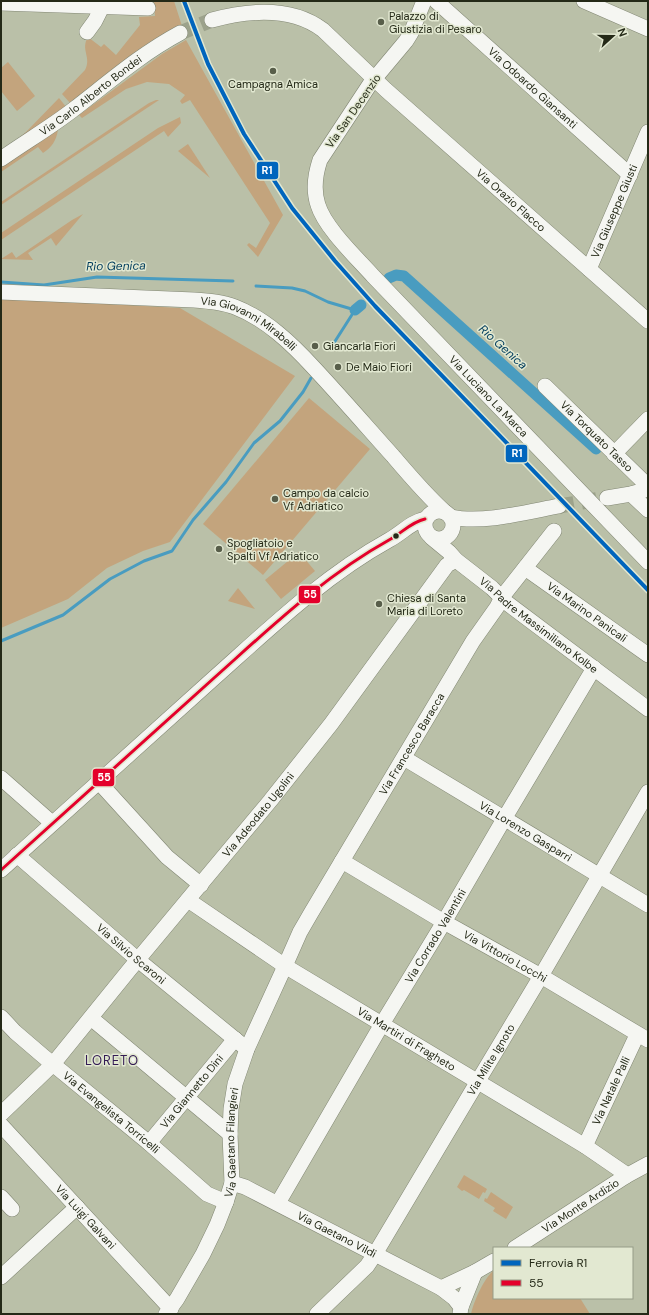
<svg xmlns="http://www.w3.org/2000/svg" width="649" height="1315" font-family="'DM Sans',sans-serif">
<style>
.green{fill:#c3a47d}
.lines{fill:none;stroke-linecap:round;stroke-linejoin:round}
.stream{stroke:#499cc0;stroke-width:3}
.canal{stroke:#499cc0;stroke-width:11}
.minor-tunnel{stroke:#9ca28b;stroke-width:15;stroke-dasharray:15 8;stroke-linecap:butt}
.minor-casing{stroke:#818673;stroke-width:16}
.minor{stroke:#f5f6f2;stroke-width:15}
.bus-1-casing{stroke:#e2e8d1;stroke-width:6}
.bus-1{stroke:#e4002b;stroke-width:3}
.rail-1-casing{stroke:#e2e8d1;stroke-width:7}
.rail-1{stroke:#0065bd;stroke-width:4}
.poi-dot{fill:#585e4a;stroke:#e2e8d1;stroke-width:1.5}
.bus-dot{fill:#242917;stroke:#e2e8d1;stroke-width:1.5}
.labels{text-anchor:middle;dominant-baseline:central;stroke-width:3;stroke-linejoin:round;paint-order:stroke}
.poi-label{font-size:11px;fill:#242917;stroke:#e2e8d1;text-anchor:start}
.street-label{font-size:11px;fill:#242917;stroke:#e2e8d1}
.water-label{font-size:12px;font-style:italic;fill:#003c5c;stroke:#e2e8d1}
.quarter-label{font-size:13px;letter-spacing:1px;fill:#331b54;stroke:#e2e8d1}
.line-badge{stroke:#e2e8d1;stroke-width:1.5}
.badge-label{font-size:11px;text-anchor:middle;font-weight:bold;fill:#fff}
</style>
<rect width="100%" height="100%" fill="#bac0a8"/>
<g class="green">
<path d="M 154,1 L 174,1 L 182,26 L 71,104 L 62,94 L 85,70 C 92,57 80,50 88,37 L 101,47 L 104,44 L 116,55 L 140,25 L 139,17 L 155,16 Z"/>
<polygon points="186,40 283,215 258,257 247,245 249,243 256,248 270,223 190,100 182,104 180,101 185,95 169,84 147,82 126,89 82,118 79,115 162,54"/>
<polygon points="8,62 35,96 17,111 1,91 1,68"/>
<polygon points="59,98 67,108 14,142 26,132"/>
<polygon points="156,100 159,100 1,205 1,202 149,103"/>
<polygon points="180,117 181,123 168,137 164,131 1,240 1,233 158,128"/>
<path d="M 58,130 C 56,141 52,147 43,153 L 38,147 L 1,172 L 1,167 Z"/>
<polygon points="188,144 210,178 178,151"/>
<polygon points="83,214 56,246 51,238 28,253 33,260 1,259 12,252 16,258 72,220"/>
<polygon points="1,298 180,308 295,376 170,542 143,551 107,568 68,599 1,628"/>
<polygon points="309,398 370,449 263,575 203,524"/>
<polygon points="299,552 315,571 281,599 265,580"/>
<polygon points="238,588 255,609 228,601"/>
<polygon points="464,1175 487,1189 485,1193 483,1192 479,1199 464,1190 462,1191 457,1187"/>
<polygon points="491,1192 513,1207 506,1219 493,1211 495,1208 484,1201 485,1198 487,1199"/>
<path d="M 494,1270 L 494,1298 L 580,1298 L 590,1314 L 471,1314 C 474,1301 484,1278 494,1270 Z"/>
</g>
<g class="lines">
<g class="stream">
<polyline points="1,282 44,285 97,277 233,281"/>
<polyline points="256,286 292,288 305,291 328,302 355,310 332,346"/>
<polyline points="1,641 63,615 110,579 144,561 172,551 193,520 226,482 254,443 280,421 303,392 311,378"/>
</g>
<g class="canal">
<polyline points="389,278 396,275 404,276 596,449"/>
<polyline points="355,310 361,305"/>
</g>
<g class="minor-tunnel">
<polyline points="180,33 212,20"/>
<polyline points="559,506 607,498"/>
</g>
<defs>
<g id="minor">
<path id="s1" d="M 424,1 L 411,33 L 406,41 L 370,84 L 320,160 C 315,175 313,190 318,205 C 325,228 357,258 373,276 L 648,562"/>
<path id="s2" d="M 436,1 L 630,175"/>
<polyline points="584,1 648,29"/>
<polyline points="1,3 148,8"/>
<path id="s3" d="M 212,20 C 249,10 291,6 323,30 L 386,90 L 648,321"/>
<polyline points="87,32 95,21 102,7"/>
<path id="s4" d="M 1,159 C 25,142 51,127 74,109 C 109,82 141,54 180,33"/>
<path id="s5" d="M 589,269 L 648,132"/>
<path id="s6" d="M 1,292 L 194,300 C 208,301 222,302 235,307 C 266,319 292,344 314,368 C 341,397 367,427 393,456 C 410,476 426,495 445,512"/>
<path id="s7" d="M 545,386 L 648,486"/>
<polyline points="614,454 648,419"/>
<polyline points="631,494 648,510"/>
<polyline points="607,498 631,494 648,489"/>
<circle cx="439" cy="525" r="14"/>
<path d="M 451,517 C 482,524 527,512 559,506"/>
<path id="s8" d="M 432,538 L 449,552 L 456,560 L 492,588 L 507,603 L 648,709"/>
<path id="s9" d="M 525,568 L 648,655"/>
<path id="s10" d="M 404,758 L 648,905"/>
<polyline points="1,778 52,823"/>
<polyline points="98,781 167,857 201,885"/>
<path id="s11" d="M 17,855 L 138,960 L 247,1049"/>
<path id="s12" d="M 342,861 L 444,922 L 541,976 L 648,1040"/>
<path d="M 1,870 C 72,806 143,742 214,678 C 269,629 324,576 389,540 C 402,533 411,522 425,519"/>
<path id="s13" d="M 188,900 L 285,966 L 585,1146 L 623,1172 L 626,1176"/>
<path id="s14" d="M 1,1017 L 15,1032 L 43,1056 L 149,1143 L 207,1194 L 226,1202"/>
<polyline points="91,1018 230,1134"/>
<path id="s15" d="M 1,1114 L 53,1064 L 130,969 L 270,801 L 331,724 L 447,565 L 456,560"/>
<path id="s16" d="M 1,1125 L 171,1309"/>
<path id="s17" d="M 149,1143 L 235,1039"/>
<path id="s18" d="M 585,1146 L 637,1035"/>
<path id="s19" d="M 232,1183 L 245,1187 L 441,1288 L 454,1298 L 461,1307 L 460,1314"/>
<polyline points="1,1197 12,1209"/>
<path id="s20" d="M 278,1203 L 382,1024 L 444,922 L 504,819 L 594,668"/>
<path id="s21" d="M 515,1248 L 626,1176 L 648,1164"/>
<polyline points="1,1277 77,1207"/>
<polyline points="441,1288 475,1272 494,1261"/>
<polyline points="461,1307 475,1272"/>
<path id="s22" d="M 166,1314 L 177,1299 L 203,1254 L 217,1225 L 226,1202 L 232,1183 L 230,1134 L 231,1109 L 235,1084 L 247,1049 L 285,966 L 300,932 L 311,913 L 473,641 L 497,607 L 502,597 L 554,531"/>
<path id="s23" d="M 317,1314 L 367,1266 L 375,1254 L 478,1081 L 541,976 L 648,792"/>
</g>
</defs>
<use href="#minor" class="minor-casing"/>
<use href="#minor" class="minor"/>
<defs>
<path id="bus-1" d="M 1,870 C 72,806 143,742 214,678 C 269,629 324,576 389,540 C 402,533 411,522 425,519"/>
</defs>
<use href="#bus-1" class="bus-1-casing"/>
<use href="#bus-1" class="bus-1"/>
<defs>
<polyline id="rail-1" points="184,1 208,64 244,134 292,208 335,261 375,306 648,590"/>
</defs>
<use href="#rail-1" class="rail-1-casing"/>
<use href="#rail-1" class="rail-1"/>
</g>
<g class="poi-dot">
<circle cx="381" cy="22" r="4"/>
<circle cx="273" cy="71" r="4"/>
<circle cx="315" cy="346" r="4"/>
<circle cx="338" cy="367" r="4"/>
<circle cx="275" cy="499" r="4"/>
<circle cx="219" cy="549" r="4"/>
<circle cx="379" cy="604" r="4"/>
</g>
<circle class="bus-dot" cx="396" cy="536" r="3.5"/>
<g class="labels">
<g class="poi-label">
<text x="389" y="16">Palazzo di<tspan x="389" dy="13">Giustizia di Pesaro</tspan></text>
<text x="273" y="84" text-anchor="middle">Campagna Amica</text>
<text x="323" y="346">Giancarla Fiori</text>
<text x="346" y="367">De Maio Fiori</text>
<text x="283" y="493">Campo da calcio<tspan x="283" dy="13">Vf Adriatico</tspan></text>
<text x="227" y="543">Spogliatoio e<tspan x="227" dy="13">Spalti Vf Adriatico</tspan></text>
<text x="387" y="598">Chiesa di Santa<tspan x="387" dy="13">Maria di Loreto</tspan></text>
</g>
<g class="street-label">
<text stroke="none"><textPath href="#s2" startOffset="130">Via Odoardo Giansanti</textPath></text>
<text stroke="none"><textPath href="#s4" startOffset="110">Via Carlo Alberto Bondei</textPath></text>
<text transform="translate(353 111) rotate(-55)">Via San Decenzio</text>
<text stroke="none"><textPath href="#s3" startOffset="369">Via Orazio Flacco</textPath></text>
<text stroke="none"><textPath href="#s5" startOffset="63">Via Giuseppe Giusti</textPath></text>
<text stroke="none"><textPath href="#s6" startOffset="254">Via Giovanni Mirabelli</textPath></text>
<text stroke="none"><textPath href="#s1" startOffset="494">Via Luciano La Marca</textPath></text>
<text stroke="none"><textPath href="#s7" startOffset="72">Via Torquato Tasso</textPath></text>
<text stroke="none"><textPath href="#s9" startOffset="76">Via Marino Panicali</textPath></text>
<text stroke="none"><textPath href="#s8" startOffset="138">Via Padre Massimiliano Kolbe</textPath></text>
<text stroke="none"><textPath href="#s22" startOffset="631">Via Francesco Baracca</textPath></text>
<text stroke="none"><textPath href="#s15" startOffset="395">Via Adeodato Ugolini</textPath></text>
<text stroke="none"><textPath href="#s10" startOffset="142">Via Lorenzo Gasparri</textPath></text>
<text stroke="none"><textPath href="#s20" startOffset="310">Via Corrado Valentini</textPath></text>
<text stroke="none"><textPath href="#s11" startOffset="151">Via Silvio Scaroni</textPath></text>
<text stroke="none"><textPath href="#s12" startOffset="189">Via Vittorio Locchi</textPath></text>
<text stroke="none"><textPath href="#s13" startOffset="259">Via Martiri di Fragheto</textPath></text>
<text stroke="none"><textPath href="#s23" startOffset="310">Via Milite Ignoto</textPath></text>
<text stroke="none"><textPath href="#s18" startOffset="61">Via Natale Palli</textPath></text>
<text stroke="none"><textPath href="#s17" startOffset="67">Via Giannetto Dini</textPath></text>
<text stroke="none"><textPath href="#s14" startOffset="146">Via Evangelista Torricelli</textPath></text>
<text stroke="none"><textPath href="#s22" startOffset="188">Via Gaetano Filangieri</textPath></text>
<text stroke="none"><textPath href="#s21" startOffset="78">Via Monte Ardizio</textPath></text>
<text stroke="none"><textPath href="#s16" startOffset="125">Via Luigi Galvani</textPath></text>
<text stroke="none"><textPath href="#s19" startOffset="117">Via Gaetano Vildi</textPath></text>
</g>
<g class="water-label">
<text transform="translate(116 266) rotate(-1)">Rio Genica</text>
<text transform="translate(503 347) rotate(42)">Rio Genica</text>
</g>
<g class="quarter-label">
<text x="112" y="1060">LORETO</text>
</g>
</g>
<g class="line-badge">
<rect x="256" y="161" width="23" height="19" rx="4" fill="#0065bd"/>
<rect x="505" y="444" width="23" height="19" rx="4" fill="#0065bd"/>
<rect x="298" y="585" width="23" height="19" rx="4" fill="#e4002b"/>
<rect x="92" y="768" width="23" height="19" rx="4" fill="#e4002b"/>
</g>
<g class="badge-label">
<text x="267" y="174">R1</text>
<text x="517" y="457">R1</text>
<text x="310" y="598">55</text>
<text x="104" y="781">55</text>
</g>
<rect width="649" height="1315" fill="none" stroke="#242917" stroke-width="4"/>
<rect x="493" y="1247" width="140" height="52" fill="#e2e8d1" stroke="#969c87"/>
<rect x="501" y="1260" width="20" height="6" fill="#0065bd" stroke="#969c87"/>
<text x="529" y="1267" font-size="12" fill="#242917">Ferrovia R1</text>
<rect x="501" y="1280" width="20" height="6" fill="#e4002b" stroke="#969c87"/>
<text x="529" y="1287" font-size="12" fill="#242917">55</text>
<g transform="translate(613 36) rotate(69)" stroke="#e2e8d1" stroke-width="3" paint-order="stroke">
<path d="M0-3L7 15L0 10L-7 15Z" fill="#242917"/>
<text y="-6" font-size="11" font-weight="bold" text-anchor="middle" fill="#242917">N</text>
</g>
</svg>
